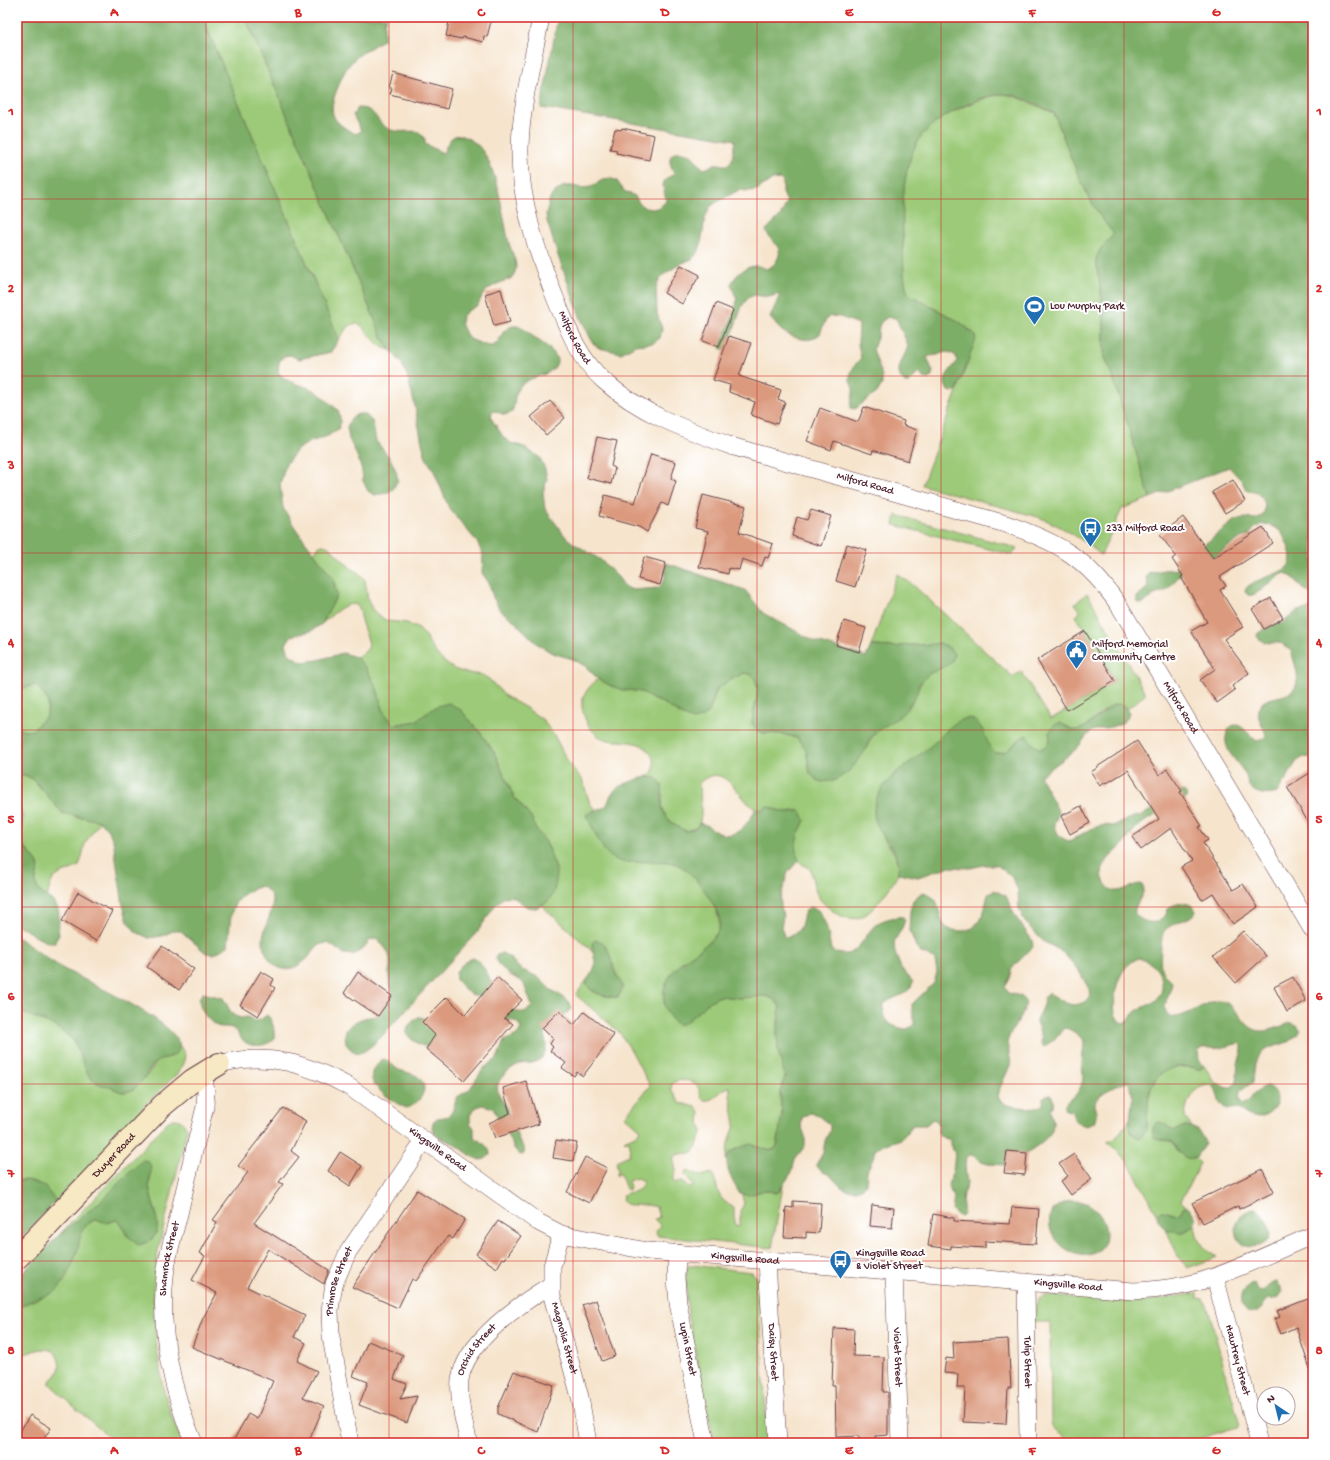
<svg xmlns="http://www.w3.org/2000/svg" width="1330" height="1460" font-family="'Gochi Hand',sans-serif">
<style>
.green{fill:#9cca78;stroke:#737452}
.forest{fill:#7dae68;stroke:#64664a;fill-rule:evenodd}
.building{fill:#db9a7e}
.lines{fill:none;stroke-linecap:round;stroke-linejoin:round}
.street-casing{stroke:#643d43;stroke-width:18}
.secondary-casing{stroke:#643d43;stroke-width:24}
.street{stroke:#fff;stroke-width:17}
.secondary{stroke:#f7e9c3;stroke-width:22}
.grid{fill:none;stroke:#d62828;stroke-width:1;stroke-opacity:0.55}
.labels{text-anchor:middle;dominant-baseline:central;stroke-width:4;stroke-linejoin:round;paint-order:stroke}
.poi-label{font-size:11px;fill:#4a1f2b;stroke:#fff;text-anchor:start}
.street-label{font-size:11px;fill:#4a1f2b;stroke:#fff}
.neatline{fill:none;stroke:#d62828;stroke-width:1.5}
.grid-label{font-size:13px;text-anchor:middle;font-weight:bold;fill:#d62828}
</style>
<rect width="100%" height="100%" fill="#fff"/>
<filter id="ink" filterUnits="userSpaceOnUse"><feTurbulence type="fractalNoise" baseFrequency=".025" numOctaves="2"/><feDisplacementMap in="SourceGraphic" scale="8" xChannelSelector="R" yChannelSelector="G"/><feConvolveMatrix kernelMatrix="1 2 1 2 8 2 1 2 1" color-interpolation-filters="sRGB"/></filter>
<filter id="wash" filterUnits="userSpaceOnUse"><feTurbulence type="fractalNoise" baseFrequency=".012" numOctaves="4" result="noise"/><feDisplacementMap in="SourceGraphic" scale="16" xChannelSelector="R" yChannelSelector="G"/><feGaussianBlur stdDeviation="0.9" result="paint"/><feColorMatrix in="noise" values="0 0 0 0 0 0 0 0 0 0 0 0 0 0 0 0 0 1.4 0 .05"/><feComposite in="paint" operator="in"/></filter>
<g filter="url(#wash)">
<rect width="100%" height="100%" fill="#f6e4cc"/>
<g class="green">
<path d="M 202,17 L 245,17 L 383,339 L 390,350 C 387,349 383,348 381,346 C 364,335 360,306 339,339 Z"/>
<path d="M 1004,94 L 1017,97 L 1054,113 C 1071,156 1084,200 1115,234 L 1100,249 L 1096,260 L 1104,312 L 1104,355 L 1112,374 L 1150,498 L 1122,509 L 1101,555 C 1082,539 1062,526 1038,517 L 922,485 L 969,359 L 974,333 L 958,321 L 908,294 C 902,276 904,255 903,236 C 902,203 902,157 925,131 C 933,122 945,116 955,111 C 970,103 987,96 1004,94 Z"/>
<polygon points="896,515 1017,548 1012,555 894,525"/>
<path d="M 323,545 L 329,547 L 352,569 L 359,573 L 365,580 L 368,600 L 372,609 L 377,614 L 387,621 L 407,623 L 419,629 L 426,637 L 434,651 L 444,662 L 454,669 L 466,673 L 482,675 L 489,679 L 505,696 L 526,708 L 543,720 L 555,737 L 569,764 L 582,779 L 590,804 L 596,809 L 586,815 L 592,826 L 622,862 C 638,862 656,859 671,862 C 675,863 680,865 683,867 C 697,874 726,916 718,931 C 712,943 691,955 680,963 L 694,1015 L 710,1001 L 720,996 L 740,998 L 765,996 L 774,999 L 780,1007 C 778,1020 776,1035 778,1049 C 779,1058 783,1066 785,1075 C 785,1082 781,1087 780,1093 C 779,1100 782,1107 782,1114 C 782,1119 778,1143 776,1147 C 768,1159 740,1133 726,1160 L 728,1145 L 735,1125 L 730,1095 L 730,1087 C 720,1088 713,1105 702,1099 C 700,1095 700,1090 698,1087 C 694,1079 677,1078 672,1084 L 671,1089 L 680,1103 L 696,1107 L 700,1113 L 699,1124 L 702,1129 L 702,1133 L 696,1148 L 691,1153 L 679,1154 L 673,1158 L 676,1170 L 673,1181 L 675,1183 C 681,1178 684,1185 690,1188 L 694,1185 L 685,1175 L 685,1172 L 688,1170 L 701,1176 L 712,1173 C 717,1181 716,1193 723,1200 C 726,1204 731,1204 734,1207 L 734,1216 L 736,1226 L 739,1225 L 740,1222 L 740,1211 L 744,1204 L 742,1195 L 765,1190 L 776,1193 L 780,1191 L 783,1186 L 772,1248 L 657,1236 L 656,1230 L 660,1227 L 659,1224 L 654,1219 L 659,1218 L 656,1207 C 646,1203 636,1207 625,1204 L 622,1200 L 623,1195 C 630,1190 641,1195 643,1181 L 637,1178 L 628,1181 L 630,1188 L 629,1190 L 626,1189 L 620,1173 L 616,1176 L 618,1170 L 616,1161 L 629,1155 L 630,1142 L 624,1140 L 635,1135 L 641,1130 L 625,1116 L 650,1086 L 631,1050 L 619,1032 L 576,995 L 586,981 C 587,984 588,986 589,988 C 595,994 610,998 618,997 C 626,986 615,976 613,964 L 592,948 L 595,955 L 587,946 L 541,905 L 547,902 L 556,869 L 546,842 L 535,828 L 533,820 L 514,797 L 494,752 L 437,706 L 416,721 L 394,725 L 384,712 L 376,686 L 365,667 L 356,657 C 362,654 368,651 369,644 C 367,636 363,628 361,620 C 361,617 361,613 360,610 C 353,593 328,618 322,624 L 337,595 L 333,578 L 314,553 L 318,547 Z"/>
<path d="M 897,574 L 912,584 L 1013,677 L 1021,671 L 1051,719 L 1115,681 L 1104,662 L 1106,660 L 1099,649 L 1097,650 L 1076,616 L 1080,612 L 1075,604 L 1087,593 L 1146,694 L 1127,709 L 1123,705 L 1105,710 L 1085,727 L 1079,730 L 1073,730 L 1065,725 L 1049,733 C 1051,742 1049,745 1041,749 L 1036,747 L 1026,736 L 1021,738 L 1005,752 L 995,753 L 989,747 L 929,748 L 893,775 L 876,799 C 878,809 880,830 884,838 C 890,850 902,858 898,873 C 895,882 887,891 881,899 C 867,917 855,926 833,911 C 828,907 821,902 818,896 C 813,888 813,879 811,870 C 807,867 801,864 798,860 C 789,848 800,832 805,820 L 798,810 C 792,811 786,813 780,811 C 779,811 774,808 774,808 C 766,807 760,812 753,807 C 736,795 724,760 699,783 C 699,794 706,822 695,828 C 693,830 689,830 686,831 L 677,828 L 666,816 L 662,806 L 663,795 L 656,778 L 646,777 C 649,775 652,774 653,771 C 657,762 650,749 641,745 C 631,740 618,742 608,740 C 593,737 584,721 582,707 C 581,696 589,686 598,679 L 611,686 L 623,690 L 637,691 L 644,693 L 652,699 L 663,703 L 672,708 L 683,716 L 709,712 L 717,689 L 725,683 L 744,673 L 751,674 C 765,688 752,706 752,724 L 763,733 L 783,734 L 797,738 L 806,750 L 810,774 L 865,751 C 868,744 871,738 876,732 C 885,722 899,718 908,708 C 917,697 917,683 929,674 C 935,669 943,666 951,663 L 954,654 L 947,646 L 939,643 L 928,645 L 906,645 L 896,647 L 871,646 Z"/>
<polygon points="35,685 42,692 48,701 47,715 33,730 24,731 17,728 17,693 23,688"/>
<polygon points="20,775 25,775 33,779 50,798 76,817 85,817 100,821 85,843 82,857 79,866 68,871 60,874 54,878 50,885 47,898 38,891 35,882 39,867 37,862 23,845 21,836 22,815 17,803 17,777"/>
<path d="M 17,1011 L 55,1025 L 74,1041 L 81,1056 L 111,1087 L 123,1092 C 130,1087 138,1083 144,1078 C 156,1068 151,1060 171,1057 L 179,1043 L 177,1040 L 185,1055 L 184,1061 L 178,1073 L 152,1098 L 56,1201 C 43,1186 38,1178 17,1181 Z"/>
<path d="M 1204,1066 L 1215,1082 L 1219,1084 L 1216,1085 L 1215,1088 L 1210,1085 C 1192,1086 1186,1102 1185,1118 L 1192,1127 L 1185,1126 L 1174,1131 L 1169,1129 L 1166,1125 L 1161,1140 L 1172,1141 L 1179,1153 L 1193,1158 L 1195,1158 L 1200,1163 L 1181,1201 L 1186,1206 L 1183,1207 L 1181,1212 L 1177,1215 L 1162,1211 L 1157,1213 L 1128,1162 L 1107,1141 L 1115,1139 L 1130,1119 L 1131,1133 L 1147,1126 C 1147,1086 1153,1060 1201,1069 Z"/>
<path d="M 173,1119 C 181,1119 183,1122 187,1129 L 158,1251 L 153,1290 L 157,1349 L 163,1387 L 172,1418 L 182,1443 L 116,1443 L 80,1412 L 50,1384 L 50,1381 C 62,1373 62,1362 54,1351 C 39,1345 31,1354 17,1356 L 17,1307 L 54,1292 L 77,1251 L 79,1235 L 85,1226 L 96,1219 L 103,1221 L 116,1220 L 120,1222 L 127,1236 L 143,1244 L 152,1239 L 156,1233 L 156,1211 L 152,1201 L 149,1185 L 151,1176 L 135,1167 L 100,1202 L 56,1238 L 161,1129 L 167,1122 Z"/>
<path d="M 1195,1224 C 1196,1240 1204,1250 1218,1257 L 1187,1268 L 1178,1256 L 1166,1229 C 1180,1232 1184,1235 1195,1224 Z"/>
<polygon points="692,1265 751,1272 757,1277 768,1443 714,1443 688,1317 685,1272 687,1267"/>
<polygon points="1197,1293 1197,1298 1203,1299 1207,1305 1240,1426 1185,1443 1073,1443 1053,1429 1051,1423 1050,1322 1035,1322 1036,1305 1039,1299 1046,1296 1133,1301 1156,1300"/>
</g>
<g class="forest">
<path d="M 17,17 L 202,17 L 339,339 L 331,352 L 299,359 L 290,355 L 284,356 L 279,362 L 278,372 C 288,384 298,383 311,389 C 321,393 330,404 338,410 L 341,422 L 338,429 L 328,436 L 310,442 L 298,449 L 286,464 L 280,484 L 283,508 L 296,529 L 333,578 L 337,595 L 322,624 L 311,631 L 291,636 L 286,644 L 289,654 L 302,662 L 318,660 L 343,653 L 356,657 L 365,667 L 376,686 L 384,712 L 394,725 L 416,721 L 437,706 L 449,703 L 461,710 L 480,732 L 494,752 L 514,797 L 533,820 L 535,828 L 546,842 L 556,869 L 556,882 L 553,895 L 547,902 L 536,908 L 527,907 L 512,896 L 504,897 L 496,904 L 478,931 L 384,1034 C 378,1040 366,1053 358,1053 C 353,1053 349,1047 346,1044 C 346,1041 345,1037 345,1034 C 348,1021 367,1016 378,1016 L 392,998 C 394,991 389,985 389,979 C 388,974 389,970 390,966 C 391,953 385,946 376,939 L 370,940 L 363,949 L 353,955 L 344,954 L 328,943 C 326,943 322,944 319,945 C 314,948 311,955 307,959 C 291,973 276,974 266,953 C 264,949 263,945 263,941 C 262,923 286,899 261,886 C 226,898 232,914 228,946 L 214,954 L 206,953 L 181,931 L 173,931 L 162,936 L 149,938 L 136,932 L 128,922 L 123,905 L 113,840 L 109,832 L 100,821 L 62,813 L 33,779 L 25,775 L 20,775 L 17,777 L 17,728 L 24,731 L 33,730 L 47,715 L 48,701 L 42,692 L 35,685 L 23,688 L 17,693 Z"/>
<path d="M 245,17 L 387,17 L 384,23 L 384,39 C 373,47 360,52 351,63 C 345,69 341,79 338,87 C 327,113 331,122 356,134 L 361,131 L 353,115 L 358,108 C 378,108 375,124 391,130 C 400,133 410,130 419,132 L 425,139 L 425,144 L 443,153 C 446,148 448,140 453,137 C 457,134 463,136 467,138 C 497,149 502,215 509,243 C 511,251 516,259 516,267 C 516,271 514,274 512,278 L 497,284 L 488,289 L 482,296 L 478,305 L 467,311 L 462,317 L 461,323 L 467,336 L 472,340 L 488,346 L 493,346 L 497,343 L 504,331 L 512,326 L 520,326 C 525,330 530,334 535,338 C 544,345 570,358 549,372 C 540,377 528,378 521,385 C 514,391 515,404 512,412 C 506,416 502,414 496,411 L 492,412 L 491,418 L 504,438 L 511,443 L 524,447 L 540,458 L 545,469 L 547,479 L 543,493 L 545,509 L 565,536 L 573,543 L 601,560 L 618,577 L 625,587 L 633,590 L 658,588 C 666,583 666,571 666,563 L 745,590 L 763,613 L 814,641 L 866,657 L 871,646 L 896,647 L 906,645 L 928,645 L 939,643 L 947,646 L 954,654 L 951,663 L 929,674 L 919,684 L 917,693 L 907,709 L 899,717 L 877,731 L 870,739 L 865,751 L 857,762 L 848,772 L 834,781 L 820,782 L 810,774 L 806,750 L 797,738 L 783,734 L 763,733 L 758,731 L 752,724 C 752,706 765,688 751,674 L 744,673 L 725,683 L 717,689 L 709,712 L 704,717 L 693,720 L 683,716 L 663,703 L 652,699 L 644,693 L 637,691 L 623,690 L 611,686 L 598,679 L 585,666 L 573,659 L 552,653 L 536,643 L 512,619 L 500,610 L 493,597 L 489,583 L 482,573 L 483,555 L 477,542 L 449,508 L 434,471 L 426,458 L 422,443 L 414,402 L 407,375 L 401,362 L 390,350 L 383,339 Z"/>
<path d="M 558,17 L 1313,17 L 1313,596 L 1301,587 L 1295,579 L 1286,573 C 1274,575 1249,608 1245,590 C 1248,585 1252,584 1257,581 C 1284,569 1302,571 1283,535 C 1279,528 1270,524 1262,524 L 1255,528 L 1249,535 L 1241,538 L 1218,554 L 1179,576 L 1167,590 L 1154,595 L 1144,603 L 1139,604 L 1137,601 L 1137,597 L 1148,587 L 1146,577 L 1149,573 L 1164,570 L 1179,569 L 1200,552 L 1205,544 L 1235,520 L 1243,518 L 1256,519 L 1262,516 L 1264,513 L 1265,504 L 1262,498 L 1257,493 L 1246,490 L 1242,481 L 1229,467 L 1150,498 L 1112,374 L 1104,355 L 1104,312 L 1096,260 C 1098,249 1107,242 1114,234 C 1084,200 1071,156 1054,113 C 1039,106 1020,94 1003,94 C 980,94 926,122 916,144 C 902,173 902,208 903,240 C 904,258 902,277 908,294 L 958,321 L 975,335 L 976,339 L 957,390 L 953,392 L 948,391 C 940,377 950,373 957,361 L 956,356 C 946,350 947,352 937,355 C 934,356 931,355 927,357 L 933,372 L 931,377 L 928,379 L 923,378 L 920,373 L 918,373 L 909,383 L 905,383 C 891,370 905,360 908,345 L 896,318 L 888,317 L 882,321 L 879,326 L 878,335 L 873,349 L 882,376 L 882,384 L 877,393 L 868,399 L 855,409 L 851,408 C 850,403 853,398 853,393 C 854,387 851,385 850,381 C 849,372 856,363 861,358 L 858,344 L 859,324 L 840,317 L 830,316 C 824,320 823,327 820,334 C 818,335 815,338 812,339 C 803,341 788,336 781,330 C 777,327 775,322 770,318 L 780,294 L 769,297 L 754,295 L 748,298 L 742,306 L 728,345 L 724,349 L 721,349 L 720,347 L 735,310 L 737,300 L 731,284 C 735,276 744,267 754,266 C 758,265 763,268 767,269 C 773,266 775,264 778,258 C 784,246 768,240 766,230 L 781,215 L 787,202 L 783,193 L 783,182 L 780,179 L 771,180 L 757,190 L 748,191 L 739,190 L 717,202 L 710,207 L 705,218 L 701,244 L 698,253 L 692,259 L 680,264 L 666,273 L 660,279 L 656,287 L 657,313 L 662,329 L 660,338 L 653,343 L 636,345 L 621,353 L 599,348 L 593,343 L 581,319 L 557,253 L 547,221 L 546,214 L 550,198 L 554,193 L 564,186 L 574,186 L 580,188 L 591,187 L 604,179 L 610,178 L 617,181 L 624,191 L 635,196 L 639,203 L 645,208 L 653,209 L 660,207 L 666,201 C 664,186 658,182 674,174 C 673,169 669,164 670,159 C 672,149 685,151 691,155 C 696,159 699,165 704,169 C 709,168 710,166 714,164 C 719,163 723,166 728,165 L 732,160 L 735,140 L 541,108 Z"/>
<polygon points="358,414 365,414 372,421 376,441 390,458 396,471 398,480 393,489 387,493 374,495 368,491 363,481 362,471 358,458 349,439 347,427 351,418"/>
<path d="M 1313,605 L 1313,758 L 1304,757 L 1297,761 L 1277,793 C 1269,796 1255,795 1249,786 C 1247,782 1247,776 1244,772 C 1236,760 1220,747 1228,731 C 1229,728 1232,725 1235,725 C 1243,724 1250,737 1257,741 L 1263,739 L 1266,736 C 1265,728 1256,717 1258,709 C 1265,691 1293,703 1297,682 C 1299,675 1293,656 1290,649 C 1286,646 1283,643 1278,643 C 1270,642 1262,645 1257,636 L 1258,633 L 1271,626 L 1283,623 L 1297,611 L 1310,609 Z"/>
<path d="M 1118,704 L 1123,705 L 1129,712 C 1126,729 1105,726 1093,731 C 1085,735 1082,744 1076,749 C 1065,759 1052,767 1040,776 L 1059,813 L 1054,824 C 1057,833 1059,838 1069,841 L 1095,827 L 1105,825 L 1113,826 L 1133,817 L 1141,816 L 1181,792 L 1183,791 L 1186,793 L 1187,798 L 1183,801 C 1168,808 1153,815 1140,825 C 1134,829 1131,835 1126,841 C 1118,852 1096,863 1104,881 C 1106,885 1109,890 1115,891 C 1123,892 1132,884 1141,884 L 1144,888 C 1144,898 1127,911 1139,918 C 1145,922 1150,923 1157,922 L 1166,915 L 1168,908 C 1176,903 1188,900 1195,909 L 1196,912 L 1194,915 C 1185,921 1171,923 1164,931 C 1161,935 1159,966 1162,971 C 1164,976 1169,978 1172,982 C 1172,992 1158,1009 1170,1016 C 1181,1022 1206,1000 1219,1001 C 1238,1001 1242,1031 1262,1031 C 1272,1031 1282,1025 1292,1023 L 1297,1025 L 1300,1030 L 1296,1036 L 1288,1042 L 1270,1048 L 1262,1052 L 1259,1056 L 1255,1063 L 1253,1082 L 1240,1091 L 1239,1099 L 1242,1104 L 1244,1104 C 1254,1099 1253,1088 1268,1086 C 1286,1095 1274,1115 1258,1117 C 1251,1119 1244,1113 1238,1108 C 1224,1111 1221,1107 1217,1094 C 1216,1090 1214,1089 1216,1085 L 1219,1084 L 1228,1088 L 1233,1086 L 1236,1082 L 1238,1064 L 1242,1051 L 1242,1046 L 1239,1043 C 1232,1045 1226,1047 1220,1048 C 1211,1050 1205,1044 1198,1052 L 1199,1060 L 1204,1066 C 1199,1071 1197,1069 1191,1067 C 1179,1065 1165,1069 1157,1078 C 1140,1096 1155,1125 1140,1138 C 1118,1134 1141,1096 1128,1082 C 1119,1084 1095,1094 1095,1104 C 1095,1113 1098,1114 1094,1123 L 1086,1126 C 1078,1123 1074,1121 1072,1112 L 1064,1109 L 1065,1104 C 1075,1097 1083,1088 1083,1076 C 1083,1072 1082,1069 1082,1066 C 1082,1057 1084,1049 1084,1041 C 1079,1035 1071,1029 1065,1028 L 1057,1037 L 1044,1047 L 1041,1044 L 1042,1038 L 1036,1021 L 1043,1005 L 1044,997 L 1049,993 C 1066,1003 1073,1011 1090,998 L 1089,989 L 1079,971 L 1062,951 L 1044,942 L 1025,922 L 1019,909 L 1018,890 L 1011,876 L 997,865 L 984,865 L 970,868 L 948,867 L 918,877 L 898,873 C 898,869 899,864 898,861 C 894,844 874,832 874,812 C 874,783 909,764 928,748 C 938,741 948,727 958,721 C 961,719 966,719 970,718 C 987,726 983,741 995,753 L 1005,752 L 1021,738 L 1026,735 L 1036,747 L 1041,749 C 1049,745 1051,742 1049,733 L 1054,725 L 1060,723 C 1064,725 1069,729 1074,730 C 1084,732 1104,711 1113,705 ZM 1139,958 C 1143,960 1147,961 1150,963 C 1163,972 1167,991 1155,1001 C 1150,1006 1143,1006 1138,1010 C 1132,1013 1130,1019 1125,1023 C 1121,1022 1119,1021 1117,1018 C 1111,1010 1116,983 1121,975 C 1125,967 1131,961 1139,958 Z"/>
<path d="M 646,777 L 656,778 L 662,784 C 663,791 661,801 662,807 C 665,819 676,827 686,831 L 696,828 L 700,823 C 707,824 711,829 717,832 C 735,842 749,823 756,808 L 761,810 L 767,806 C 774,808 780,812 787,812 C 792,812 796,810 801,811 L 805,820 C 799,834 791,846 799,860 L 788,872 L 780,899 L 783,917 L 781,927 L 784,936 L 786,938 C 803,931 800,926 805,911 L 810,907 L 818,910 C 828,925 828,933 831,950 C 855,964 862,939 874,926 C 880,920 895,916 903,917 L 905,920 L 903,926 L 894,942 L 895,953 L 901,968 L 913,982 C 907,998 896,994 884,1004 C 882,1017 884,1022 897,1027 C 905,1029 907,1031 914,1024 C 915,1017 911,1011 912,1004 L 934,983 L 937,972 L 935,960 L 926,954 L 920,953 C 914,946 914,938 909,931 L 910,911 L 913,900 L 920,894 L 924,892 L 928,894 L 936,900 L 942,921 L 945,927 L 951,930 L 963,931 L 973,928 L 983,916 L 988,894 L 994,890 L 1006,896 L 1015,916 L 1032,940 L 1033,947 L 1015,965 L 1011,970 L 1010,978 L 1005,986 L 1008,993 L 1021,996 L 1026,1003 L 1023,1013 L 1010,1034 L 1007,1043 L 1011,1063 L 1000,1088 L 998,1097 C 1001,1101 1004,1104 1008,1105 C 1014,1107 1040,1110 1043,1104 C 1044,1102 1043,1100 1043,1098 L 1046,1095 L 1050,1095 C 1056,1101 1053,1103 1050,1110 C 1051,1114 1053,1119 1053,1123 C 1054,1136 1036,1147 1026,1153 L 1007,1151 L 1005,1165 L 988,1164 L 981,1162 L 974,1155 C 971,1155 968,1155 966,1158 C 964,1162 966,1178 967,1182 C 967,1187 964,1191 963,1194 C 961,1202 965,1209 962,1216 L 959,1217 L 952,1210 L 954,1198 L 948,1186 L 949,1181 L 953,1172 L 955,1153 L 950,1145 L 950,1140 L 940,1136 L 938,1131 L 939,1125 L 937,1121 L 933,1119 L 926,1125 L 913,1125 L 901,1139 L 880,1146 L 875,1149 L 873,1159 L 867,1171 L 866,1184 L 862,1188 L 855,1190 L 848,1190 L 841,1187 L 830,1175 L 821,1171 L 817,1166 L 817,1163 L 823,1153 L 825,1141 L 830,1130 L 830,1125 L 816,1114 L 810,1113 L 802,1117 L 801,1126 L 805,1136 L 805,1146 L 795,1159 L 792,1172 L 779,1191 L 776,1193 L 765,1190 L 749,1195 L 740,1194 C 734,1184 721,1164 730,1153 C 732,1150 747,1145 751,1144 L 770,1151 L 775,1149 L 778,1143 L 780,1125 L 782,1115 L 780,1092 L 785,1077 L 778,1050 L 777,1034 L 780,1006 L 774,999 L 765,996 L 740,998 L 720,996 L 710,1001 L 686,1022 L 678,1025 C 671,1020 665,1012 664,1003 C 658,958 720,951 720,922 C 720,915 709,896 704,890 C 681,859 674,861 637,862 C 628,862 621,863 613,858 C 601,852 593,827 586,815 C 591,811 603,809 606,806 C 609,803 609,797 612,793 C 620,784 635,780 646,777 Z"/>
<path d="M 17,803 C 27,814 19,829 22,842 C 25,851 35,856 38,865 C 40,870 35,876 36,883 C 37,895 50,896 56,905 C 62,915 57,925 59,935 L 54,943 C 39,942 30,931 17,925 Z"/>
<path d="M 17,937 C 32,947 46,958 62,968 C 82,980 182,1023 179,1047 C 178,1059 161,1056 153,1065 C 146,1074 137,1093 123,1092 C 119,1092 113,1088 109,1087 C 105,1085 101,1085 97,1083 C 86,1078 83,1061 78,1050 C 77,1047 75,1042 73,1040 C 57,1024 37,1018 17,1011 Z"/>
<path d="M 595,940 C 609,941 611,960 614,971 C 616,976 620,980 622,985 C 623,990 620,993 618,997 C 610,998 595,994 589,988 C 588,986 587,984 586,981 C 601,962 593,963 592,943 Z"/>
<path d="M 502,953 L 509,957 L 520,969 L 538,977 L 550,989 L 563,997 L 570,1003 L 572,1009 C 565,1017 552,1018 547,1027 C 541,1039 553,1050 538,1061 C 531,1065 524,1062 517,1065 C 511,1068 500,1077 498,1084 C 495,1093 504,1101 507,1110 C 508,1112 507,1116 508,1119 C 510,1123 515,1127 516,1132 C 517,1134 518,1138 519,1141 C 521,1146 526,1147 524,1154 L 521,1155 L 518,1153 L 514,1148 L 493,1108 L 483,1105 L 477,1107 L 472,1111 L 470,1116 L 470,1123 L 474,1128 L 474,1137 C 481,1142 490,1146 490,1155 L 485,1159 L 480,1160 L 473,1157 L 455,1144 L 440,1138 L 435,1133 L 432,1127 L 433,1123 L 436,1119 L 448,1116 L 452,1112 L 457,1097 L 469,1090 L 484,1068 L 497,1059 L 504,1041 C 511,1037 519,1037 521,1027 C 515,1019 509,1020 499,1018 L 507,1007 C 516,1012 524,1016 532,1006 L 524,984 L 520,980 L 508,974 L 498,964 L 495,958 L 497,955 Z"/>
<path d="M 473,958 C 482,961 489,976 492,985 C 490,988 487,993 483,995 C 473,1001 463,987 456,980 C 453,970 465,961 473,958 Z"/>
<path d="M 203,993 L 223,998 L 231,1012 L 235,1016 L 241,1018 L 247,1017 L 256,1021 L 260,1020 L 267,1015 C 273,1020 275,1031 274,1039 C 267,1046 253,1048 245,1042 C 240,1039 238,1031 232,1028 C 227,1026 222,1028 217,1026 C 208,1022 192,1001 203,993 Z"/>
<path d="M 418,1017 C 427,1016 436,1028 436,1037 C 436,1038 434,1042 434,1043 C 431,1044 429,1046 427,1046 C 420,1047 410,1039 406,1033 L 409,1025 Z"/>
<path d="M 384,1059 C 390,1061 393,1067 399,1070 C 405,1072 411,1073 417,1076 C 432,1087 420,1104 406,1108 C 397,1104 377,1091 373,1082 C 371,1079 372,1075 372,1072 L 380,1061 Z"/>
<path d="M 1161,1122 L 1174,1131 C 1177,1130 1180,1128 1183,1127 C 1194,1124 1203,1134 1205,1144 L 1195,1158 C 1181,1161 1179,1150 1172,1141 L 1155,1139 C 1151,1132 1152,1129 1156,1123 Z"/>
<path d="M 143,1160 L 148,1161 C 154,1171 149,1175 149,1185 C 150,1206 173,1239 138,1245 L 127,1235 L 120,1222 L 116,1220 L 107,1223 L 96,1219 C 79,1226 81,1237 77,1252 C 73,1264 67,1278 59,1288 C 52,1296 40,1297 31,1301 C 26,1303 22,1306 17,1307 L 17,1279 L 56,1238 L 100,1202 L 135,1167 Z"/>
<polygon points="27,1180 43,1185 56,1201 17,1242 17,1181"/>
<path d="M 1070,1201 C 1076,1201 1081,1201 1086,1203 C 1101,1209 1114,1235 1100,1249 C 1077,1272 1029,1226 1059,1205 C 1062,1203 1067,1202 1070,1201 Z"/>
<path d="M 1186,1206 C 1194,1212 1201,1221 1190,1228 C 1187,1230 1185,1232 1182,1232 C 1171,1233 1156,1225 1157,1213 L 1162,1211 L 1177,1215 L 1181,1212 L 1183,1207 Z"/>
<path d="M 1255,1209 C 1265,1214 1277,1234 1265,1242 C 1234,1262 1224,1212 1255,1209 Z"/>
<path d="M 1276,1282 L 1282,1290 C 1281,1298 1276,1300 1269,1299 C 1264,1303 1261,1311 1254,1312 C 1247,1315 1240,1304 1242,1297 C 1242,1292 1247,1287 1250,1283 L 1253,1283 C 1264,1300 1265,1284 1276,1282 Z"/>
</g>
<g id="blocks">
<g class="building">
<polygon points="450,17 492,17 487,37 484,36 483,42 463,37 462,39 446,36"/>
<polygon points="393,73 452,89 447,109 390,94 392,88 389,88"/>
<polygon points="622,128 654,135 649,160 616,153 617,150 610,149 615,129 621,130"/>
<polygon points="681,265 700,275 682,304 664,293"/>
<polygon points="501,289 510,322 494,326 485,294"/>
<polygon points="716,303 733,310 719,347 702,341"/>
<polygon points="729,336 751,343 739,376 781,390 778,399 785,402 777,424 751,415 755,402 729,392 730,385 713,380"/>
<polygon points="550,401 565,418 546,435 531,417"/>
<polygon points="864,407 904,421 903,425 917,430 908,461 873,450 872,454 834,441 831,450 807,441 820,408 858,422"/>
<polygon points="597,437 617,441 611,466 615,468 611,484 587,478"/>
<polygon points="651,454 676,462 671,479 676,481 668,506 662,503 647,532 639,527 599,516 605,495 635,503"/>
<polygon points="1233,480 1245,501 1225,513 1212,492"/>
<polygon points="703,495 746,506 739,532 773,544 768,558 765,557 762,566 742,559 739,570 729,568 728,574 699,567 708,531 695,528"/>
<polygon points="811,510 831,516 821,546 792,536 797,517 807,520"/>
<polygon points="1183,517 1213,558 1263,527 1273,543 1220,577 1226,586 1220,590 1243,627 1224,639 1249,673 1232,686 1235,690 1217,703 1200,680 1215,669 1191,631 1207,622 1181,577 1183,576 1172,559 1176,556 1160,535"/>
<polygon points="847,544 867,550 855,587 836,581"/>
<polygon points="644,557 666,563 660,585 638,579"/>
<polygon points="1271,598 1283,618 1264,629 1252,609"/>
<polygon points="844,621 866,628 859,652 836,645"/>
<polygon points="1085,631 1115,681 1067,710 1037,660"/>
<polygon points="1137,741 1159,775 1167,769 1182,791 1180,792 1202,826 1199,827 1208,840 1203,843 1233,890 1243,884 1258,907 1233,924 1213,893 1202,900 1181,867 1192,861 1171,828 1141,850 1132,837 1159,819 1128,770 1107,783 1106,782 1100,786 1091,772 1097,768 1097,767"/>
<polygon points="1313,771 1313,830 1287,787"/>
<polygon points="1081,806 1090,823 1070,834 1061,816"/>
<polygon points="78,892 112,911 96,941 62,921"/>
<polygon points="1243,931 1266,956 1236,983 1213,957"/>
<polygon points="162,946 194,969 179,990 147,967"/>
<polygon points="261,971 274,979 271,985 275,988 258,1016 240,1005"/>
<polygon points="358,972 392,996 378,1016 344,993"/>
<polygon points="497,977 522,1000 504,1018 513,1024 464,1081 426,1049 435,1035 422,1022 447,997 465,1015"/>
<polygon points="1293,977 1306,1001 1287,1012 1274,987"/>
<polygon points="559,1011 574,1025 584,1012 614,1035 583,1076 577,1072 574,1076 562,1068 566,1063 550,1051 553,1047 550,1044 553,1039 542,1028"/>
<polygon points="526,1081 539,1124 495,1138 489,1123 510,1113 503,1088"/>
<polygon points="283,1108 306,1121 291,1151 299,1157 279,1182 283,1184 254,1223 329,1270 324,1284 268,1249 247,1287 305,1315 294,1337 306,1343 297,1361 317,1371 303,1397 324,1406 308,1443 232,1443 248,1414 257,1419 273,1381 192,1347 203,1318 217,1293 192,1280 205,1256 200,1253 217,1222 213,1220 248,1172 238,1166"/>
<polygon points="556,1140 577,1143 573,1161 553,1158"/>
<polygon points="1007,1151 1027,1153 1025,1175 1004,1173"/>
<polygon points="340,1152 362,1166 350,1186 328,1171"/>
<polygon points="1074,1154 1092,1179 1071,1195 1061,1181 1068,1176 1059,1164"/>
<polygon points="585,1157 607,1168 589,1203 567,1192"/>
<polygon points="1262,1169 1274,1192 1239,1209 1238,1206 1203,1223 1192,1203"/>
<polygon points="417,1190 465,1219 453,1239 448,1236 416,1281 412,1279 398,1308 352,1287"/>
<polygon points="793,1201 821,1203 819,1233 806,1232 806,1238 784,1237 786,1207 793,1208"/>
<polygon points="872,1205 894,1208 892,1228 870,1226"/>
<polygon points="1012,1207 1039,1209 1036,1244 985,1241 985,1248 951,1246 951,1249 928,1246 933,1214 954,1218 954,1221 1010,1224"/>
<polygon points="498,1221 521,1236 505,1259 503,1258 497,1268 476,1254"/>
<polygon points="1313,1297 1313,1368 1310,1369 1296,1327 1281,1334 1275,1319 1280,1317 1277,1311"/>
<polygon points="596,1300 615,1356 602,1361 582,1305"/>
<polygon points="834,1328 854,1329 853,1356 884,1357 883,1392 888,1392 888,1435 875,1436 876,1443 859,1443 859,1436 836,1437 835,1385 832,1385"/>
<polygon points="1008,1339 1011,1388 1008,1388 1006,1424 963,1422 965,1388 957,1388 958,1374 944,1373 946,1358 954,1359 953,1342"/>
<polygon points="368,1341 403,1355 394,1379 407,1384 400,1399 417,1396 407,1423 359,1405 368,1382 353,1376"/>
<polygon points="514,1371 554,1385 538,1432 498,1414 498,1408"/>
<polygon points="30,1415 51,1428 41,1443 17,1443 17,1436"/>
</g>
</g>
</g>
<g filter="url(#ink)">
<use href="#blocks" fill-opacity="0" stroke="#643d43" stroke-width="1"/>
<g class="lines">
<defs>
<g id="street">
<path id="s1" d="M 541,17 C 533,60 521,104 520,148 C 519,200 537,252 556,300 C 568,329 579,358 603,380 C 640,413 684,429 731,446 L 1006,524 C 1060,543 1087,558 1120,607 L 1313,931"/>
<path id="s2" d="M 219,1064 C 267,1051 309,1064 351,1088 L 538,1222 L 561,1234 L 647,1251 L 1133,1291 C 1160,1290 1189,1286 1214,1277 C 1247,1265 1281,1249 1313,1235"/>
<path id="s3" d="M 561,1234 L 552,1266 L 552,1296 L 580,1397 L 588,1443"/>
<path id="s4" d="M 677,1253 L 676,1278 L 678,1303 L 706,1443"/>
<path id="s5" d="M 767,1261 L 778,1443"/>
<path id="s6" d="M 894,1271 L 900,1443"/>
<path id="s7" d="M 1215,1277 L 1259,1443"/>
<path id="s8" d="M 1026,1282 L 1028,1443"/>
<path id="s9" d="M 194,1443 C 172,1392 159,1332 165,1276 C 167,1255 174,1234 179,1214 C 187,1178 196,1143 205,1107 L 206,1091 L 203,1074"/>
<path id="s10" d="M 350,1443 L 331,1337 L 330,1310 L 334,1284 L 348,1252 L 424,1141"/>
<path id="s11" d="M 469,1443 C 464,1423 458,1400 460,1380 C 465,1342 521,1303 551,1285"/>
</g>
<g id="secondary">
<path id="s12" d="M 17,1258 L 162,1106 L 193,1080 L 219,1064"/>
</g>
</defs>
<use href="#street" class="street-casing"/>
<use href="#secondary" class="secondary-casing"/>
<use href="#street" class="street"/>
<use href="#secondary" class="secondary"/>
</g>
</g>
<path class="grid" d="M 206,17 L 206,1443M 389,17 L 389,1443M 573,17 L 573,1443M 757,17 L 757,1443M 941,17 L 941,1443M 1124,17 L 1124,1443M 17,199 L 1313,199M 17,376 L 1313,376M 17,553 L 1313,553M 17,730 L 1313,730M 17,907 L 1313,907M 17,1084 L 1313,1084M 17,1261 L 1313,1261"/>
<defs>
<symbol id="stadium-pin" viewBox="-11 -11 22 30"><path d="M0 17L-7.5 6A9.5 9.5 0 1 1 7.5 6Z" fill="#1f6fb2" stroke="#fff"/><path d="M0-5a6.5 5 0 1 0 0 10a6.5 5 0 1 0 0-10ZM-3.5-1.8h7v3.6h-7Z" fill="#fff"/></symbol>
<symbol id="bus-pin" viewBox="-11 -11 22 30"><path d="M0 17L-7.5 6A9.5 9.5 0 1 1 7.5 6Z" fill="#1f6fb2" stroke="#fff"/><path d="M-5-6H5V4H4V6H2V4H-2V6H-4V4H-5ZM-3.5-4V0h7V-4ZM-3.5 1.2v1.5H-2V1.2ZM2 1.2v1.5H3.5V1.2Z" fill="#fff"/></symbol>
<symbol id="civic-pin" viewBox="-11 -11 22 30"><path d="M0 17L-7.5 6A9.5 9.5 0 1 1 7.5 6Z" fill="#1f6fb2" stroke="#fff"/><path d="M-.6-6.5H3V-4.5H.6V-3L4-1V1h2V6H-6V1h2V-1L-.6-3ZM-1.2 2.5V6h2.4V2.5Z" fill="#fff"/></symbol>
</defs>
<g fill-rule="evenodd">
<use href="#stadium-pin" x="1022" y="294" width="25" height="34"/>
<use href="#bus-pin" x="1078" y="516" width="25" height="34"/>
<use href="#civic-pin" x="1064" y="638" width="25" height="34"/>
<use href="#bus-pin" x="828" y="1248" width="25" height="34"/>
</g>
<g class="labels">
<g class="poi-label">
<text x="1050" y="307">Lou Murphy Park</text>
<text x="1106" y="529">233 Milford Road</text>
<text x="1092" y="645">Milford Memorial<tspan x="1092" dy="13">Community Centre</tspan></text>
<text x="856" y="1254">Kingsville Road<tspan x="856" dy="13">&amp; Violet Street</tspan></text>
</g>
<g class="street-label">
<text stroke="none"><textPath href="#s1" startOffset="332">Milford Road</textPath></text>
<text stroke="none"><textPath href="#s1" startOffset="668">Milford Road</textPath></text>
<text stroke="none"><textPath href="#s1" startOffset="1076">Milford Road</textPath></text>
<text stroke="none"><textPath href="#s2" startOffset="244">Kingsville Road</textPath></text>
<text stroke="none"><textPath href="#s12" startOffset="141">Dwyer Road</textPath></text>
<text stroke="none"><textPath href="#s9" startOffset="189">Shamrock Street</textPath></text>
<text stroke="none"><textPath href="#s2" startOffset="580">Kingsville Road</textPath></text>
<text stroke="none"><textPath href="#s10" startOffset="165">Primrose Street</textPath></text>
<text stroke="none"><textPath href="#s2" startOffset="904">Kingsville Road</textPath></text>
<text stroke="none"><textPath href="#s3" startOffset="107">Magnolia Street</textPath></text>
<text stroke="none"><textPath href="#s4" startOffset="97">Lupin Street</textPath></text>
<text stroke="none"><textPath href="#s11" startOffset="99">Orchid Street</textPath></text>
<text stroke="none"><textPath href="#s5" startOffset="91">Daisy Street</textPath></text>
<text stroke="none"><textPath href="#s6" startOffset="86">Violet Street</textPath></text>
<text stroke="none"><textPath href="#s7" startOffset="86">Hawtrey Street</textPath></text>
<text stroke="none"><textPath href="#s8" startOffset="80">Tulip Street</textPath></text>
</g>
</g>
<rect width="1330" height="1460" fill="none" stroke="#fff" stroke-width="44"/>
<g transform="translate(1276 1406) rotate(325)"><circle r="19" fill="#ffffff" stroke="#b7a5aa"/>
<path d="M0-3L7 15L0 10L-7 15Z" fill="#1f6fb2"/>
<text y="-6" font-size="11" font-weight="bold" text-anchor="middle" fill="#4a1f2b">N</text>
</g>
<rect x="22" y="22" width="1286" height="1416" class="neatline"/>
<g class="grid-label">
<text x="114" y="16">A</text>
<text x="298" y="16">B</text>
<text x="481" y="16">C</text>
<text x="665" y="16">D</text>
<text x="849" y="16">E</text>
<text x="1032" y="16">F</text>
<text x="1216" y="16">G</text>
<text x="11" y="115">1</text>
<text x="1319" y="115">1</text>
<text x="11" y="292">2</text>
<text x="1319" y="292">2</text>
<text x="11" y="469">3</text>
<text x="1319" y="469">3</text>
<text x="11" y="646">4</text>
<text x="1319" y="646">4</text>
<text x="11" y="823">5</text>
<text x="1319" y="823">5</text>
<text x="11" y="1000">6</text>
<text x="1319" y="1000">6</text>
<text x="11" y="1177">7</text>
<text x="1319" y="1177">7</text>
<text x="11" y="1354">8</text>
<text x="1319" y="1354">8</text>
<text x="114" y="1454">A</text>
<text x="298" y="1454">B</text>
<text x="481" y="1454">C</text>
<text x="665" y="1454">D</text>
<text x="849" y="1454">E</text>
<text x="1032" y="1454">F</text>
<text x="1216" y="1454">G</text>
</g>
</svg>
